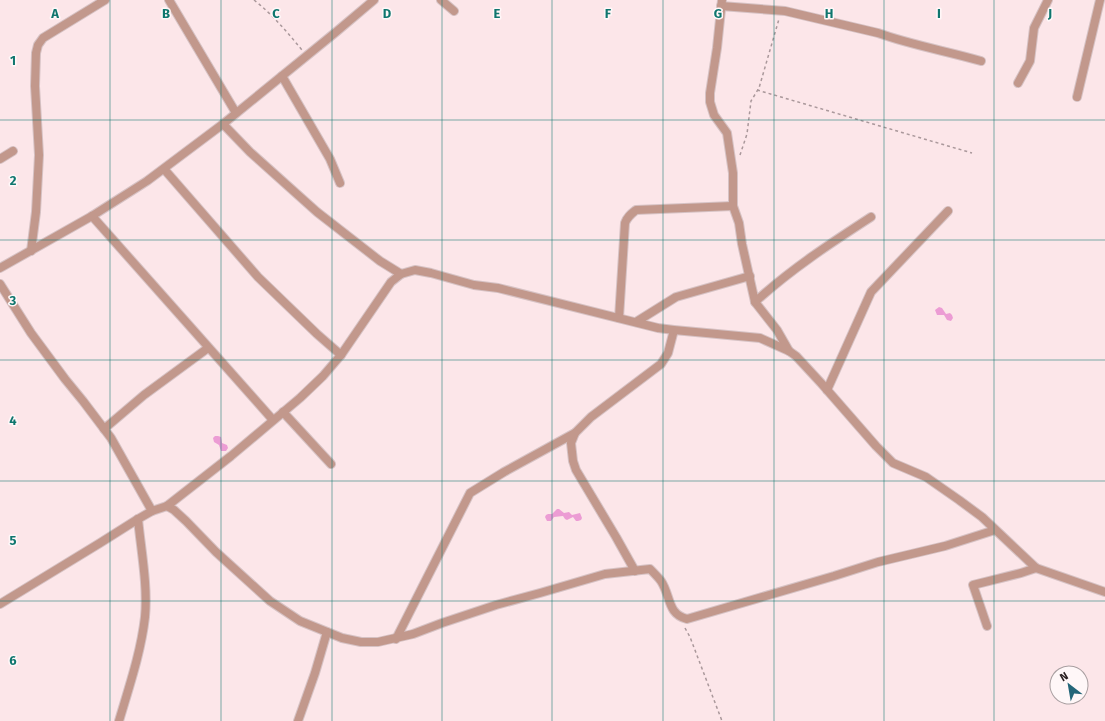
<svg xmlns="http://www.w3.org/2000/svg" width="1105" height="721" font-family="'Fira Sans',sans-serif">
<style>
.building{fill:#ec9cd4}
.lines{fill:none;stroke-linecap:round;stroke-linejoin:round}
.street-casing{stroke:#d6c2c4;stroke-width:10}
.path{stroke:#aa989b;stroke-width:1.5;stroke-dasharray:3 3;stroke-linecap:butt}
.street{stroke:#c2988c;stroke-width:8}
.grid{fill:none;stroke:#0f766e;stroke-width:1;stroke-opacity:0.55}
.grid-label{font-size:13px;text-anchor:middle;font-weight:bold;fill:#0f766e;stroke:#fff7f8;stroke-width:3;stroke-linejoin:round;paint-order:stroke}
</style>
<rect width="100%" height="100%" fill="#fce6e9"/>
<g class="building">
<polygon points="939,307 942,308 946,314 950,313 952,315 953,318 951,321 947,320 944,315 937,315 935,310"/>
<polygon points="215,436 218,436 221,437 222,443 227,445 228,448 226,451 221,451 219,445 214,442 213,438"/>
<polygon points="557,509 559,509 564,513 569,512 572,515 580,513 582,518 581,520 578,521 576,521 573,517 567,520 565,519 563,516 554,517 551,521 547,521 545,517 546,515 548,514 552,514"/>
</g>
<g class="lines">
<defs>
<g id="street">
<polyline points="169,0 236,113"/>
<polyline points="441,0 454,11"/>
<polyline points="722,0 717,48 710,93 710,102 714,115 727,133 733,173 733,206 739,223 742,244 755,302 777,330 789,351"/>
<path d="M 721,6 L 785,11 L 878,33 C 911,45 947,51 981,61"/>
<polyline points="282,76 330,159 340,183"/>
<polyline points="1018,83 1030,61 1034,28 1048,0"/>
<polyline points="1077,97 1100,0"/>
<polyline points="223,124 250,152 317,212 380,261 401,274"/>
<polyline points="0,159 13,151"/>
<polyline points="164,169 258,277 317,334 341,355"/>
<polyline points="92,216 273,420"/>
<polyline points="31,251 36,212 39,155 35,86 36,53 38,45 43,38 105,0"/>
<polyline points="0,268 92,216 147,181 223,124 336,32 374,0"/>
<polyline points="0,284 31,333 65,379 83,401 111,438 152,511"/>
<path d="M 755,302 C 791,269 831,243 871,217"/>
<path d="M 619,318 L 625,223 C 627,217 631,214 636,210 L 733,206"/>
<polyline points="636,322 676,297 750,276"/>
<polyline points="827,390 871,292 948,211"/>
<polyline points="283,412 331,464"/>
<polyline points="104,429 144,395 208,348"/>
<path d="M 167,506 L 174,510 L 186,521 L 216,552 L 270,601 L 300,621 L 342,638 L 361,642 L 378,642 L 413,634 L 442,623 L 496,605 L 540,593 L 605,574 L 650,569 C 654,573 658,577 661,581 C 671,596 667,614 687,619 L 834,576 L 878,562 L 945,546 L 995,530"/>
<polyline points="635,571 616,537 576,470 573,461 571,443 575,433 591,417 661,364 668,353 674,330"/>
<polyline points="0,604 100,543 138,519 152,511 167,506 231,456 300,398 323,376 341,355 391,282 401,274 415,270 431,273 474,285 498,288 658,328 674,330 760,338 789,351 796,356 821,383 876,446 893,463 926,477 959,500 982,517 1036,568"/>
<polyline points="987,626 973,585 1021,573 1036,568 1105,592"/>
<polyline points="396,639 470,493 504,472 575,433"/>
<path d="M 119,721 C 129,687 141,652 145,617 C 148,586 141,550 138,519"/>
<polyline points="298,721 315,673 327,632"/>
</g>
</defs>
<use href="#street" class="street-casing"/>
<g class="path">
<path d="M 254,0 C 273,15 287,32 302,50"/>
<polyline points="757,90 972,153"/>
<polyline points="740,155 747,134 751,101 759,88 779,19"/>
<polyline points="685,628 690,637 722,721"/>
</g>
<use href="#street" class="street"/>
</g>
<path class="grid" d="M 110,0 L 110,721M 221,0 L 221,721M 332,0 L 332,721M 442,0 L 442,721M 552,0 L 552,721M 663,0 L 663,721M 774,0 L 774,721M 884,0 L 884,721M 994,0 L 994,721M 0,120 L 1105,120M 0,240 L 1105,240M 0,360 L 1105,360M 0,481 L 1105,481M 0,601 L 1105,601"/>
<g class="grid-label">
<text x="55" y="18">A</text>
<text x="166" y="18">B</text>
<text x="276" y="18">C</text>
<text x="387" y="18">D</text>
<text x="497" y="18">E</text>
<text x="608" y="18">F</text>
<text x="718" y="18">G</text>
<text x="829" y="18">H</text>
<text x="939" y="18">I</text>
<text x="1050" y="18">J</text>
<text x="13" y="65">1</text>
<text x="13" y="185">2</text>
<text x="13" y="305">3</text>
<text x="13" y="425">4</text>
<text x="13" y="545">5</text>
<text x="13" y="665">6</text>
</g>
<g transform="translate(1069 685) rotate(329)"><circle r="19" fill="#fff7f8" stroke="#a99fa1"/>
<path d="M0-3L7 15L0 10L-7 15Z" fill="#246679"/>
<text y="-6" font-size="11" font-weight="bold" text-anchor="middle" fill="#281c1e">N</text>
</g>
</svg>
